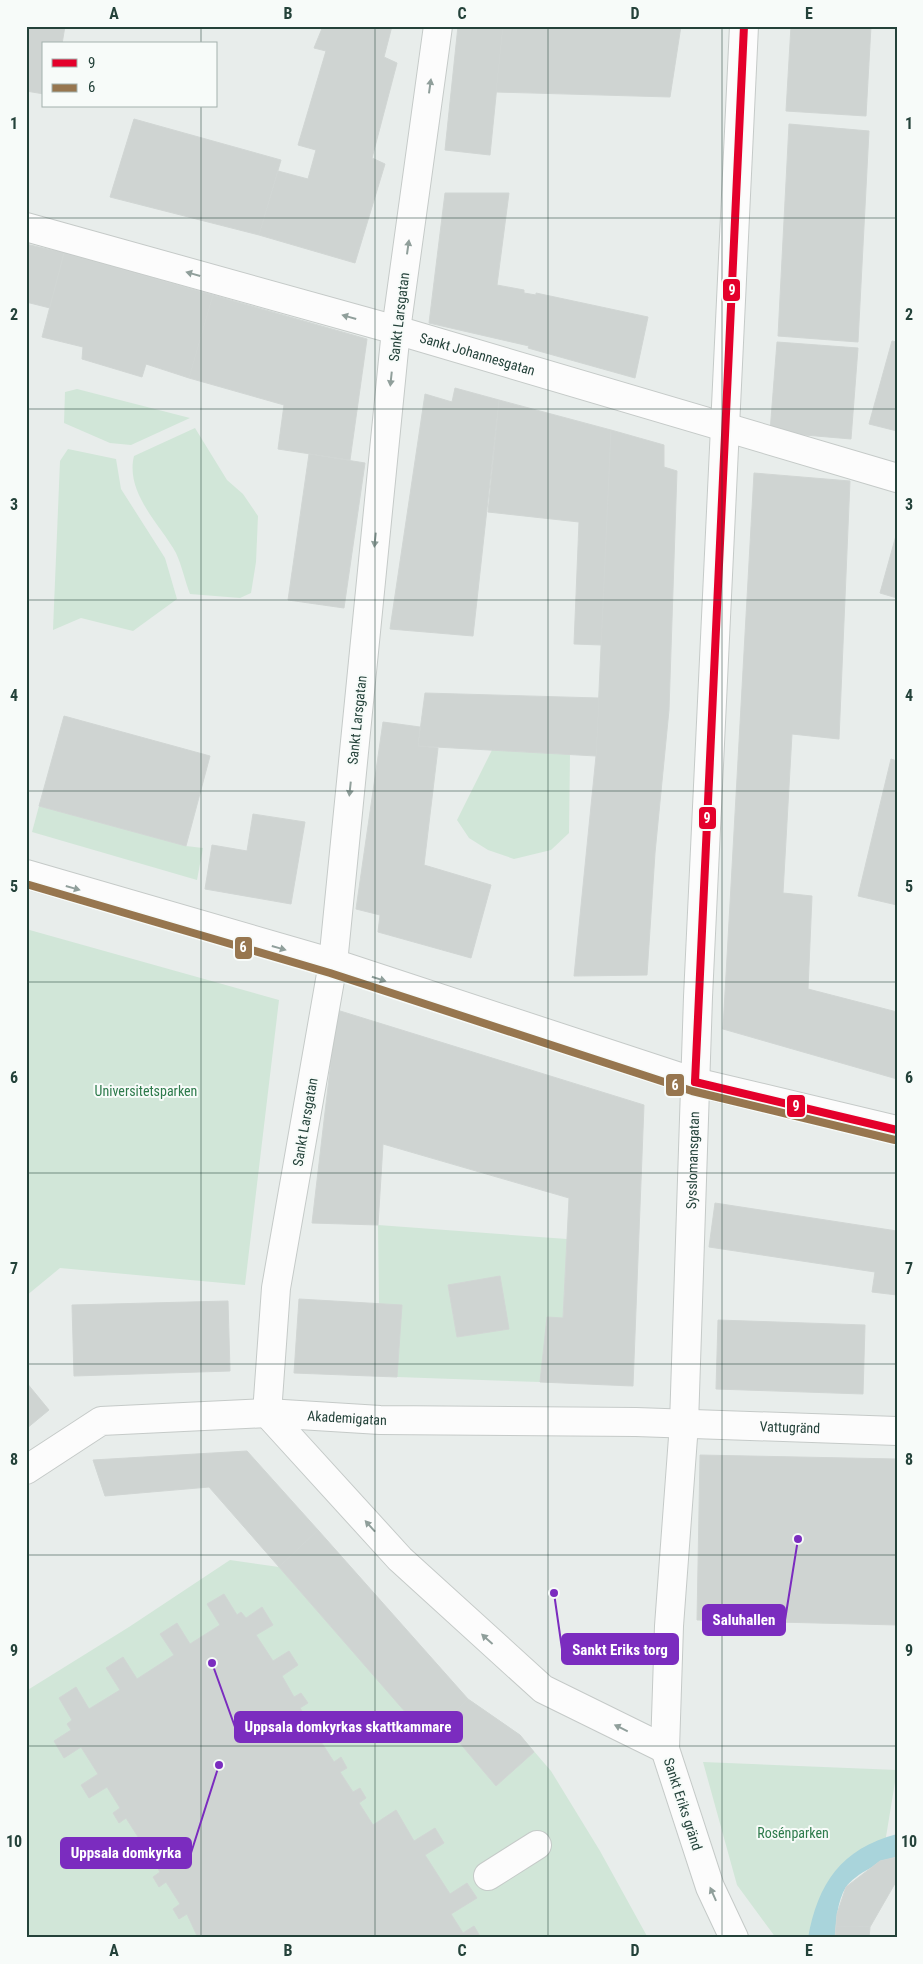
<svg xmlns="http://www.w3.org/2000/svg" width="923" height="1964" font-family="'Roboto Condensed',sans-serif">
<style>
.green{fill:#d1e6d8;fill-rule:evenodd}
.water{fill:#a9d4db}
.building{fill:#cfd4d2;stroke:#d1d6d4}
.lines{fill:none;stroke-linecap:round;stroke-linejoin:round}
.pedestrian-casing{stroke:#c5cac8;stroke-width:30}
.minor-casing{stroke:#c5cac8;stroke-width:30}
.pedestrian{stroke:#fcfcfc;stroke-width:28}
.minor{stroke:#fcfcfc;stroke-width:28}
.bus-1-casing{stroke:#f7fbf9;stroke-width:11}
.bus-2-casing{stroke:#f7fbf9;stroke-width:11}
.bus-1{stroke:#e4002b;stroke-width:8}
.bus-2{stroke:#97764f;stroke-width:8}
.oneway{fill:#909f9b}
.grid{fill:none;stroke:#24423a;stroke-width:1;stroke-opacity:0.55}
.labels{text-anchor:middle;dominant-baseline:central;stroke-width:4;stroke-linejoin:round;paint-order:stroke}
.street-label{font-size:14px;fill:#24423a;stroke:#f7fbf9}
.park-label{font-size:14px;fill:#2d7a4b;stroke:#f7fbf9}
.leader{fill:none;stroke:#7b2cbf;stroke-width:2}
.callout-dot{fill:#7b2cbf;stroke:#f7fbf9;stroke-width:2}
.callout{fill:#7b2cbf;stroke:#7b2cbf;stroke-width:2}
.callout-label{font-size:15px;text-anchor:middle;font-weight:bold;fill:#fff}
.line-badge{stroke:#f7fbf9;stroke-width:2}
.badge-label{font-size:14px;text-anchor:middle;font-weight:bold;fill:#fff}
.neatline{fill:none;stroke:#24423a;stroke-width:2}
.grid-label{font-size:16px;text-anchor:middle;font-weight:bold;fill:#24423a}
</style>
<rect width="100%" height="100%" fill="#e8edeb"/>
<g class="green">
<polygon points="77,389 190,418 131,445 110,443 64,423 65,392"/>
<path d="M 195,428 L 227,480 L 243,494 L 258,516 L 256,562 L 251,593 L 240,598 L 190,594 C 185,581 182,566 176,553 C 160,524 125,493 134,456 Z"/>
<polygon points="68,449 116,459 121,489 165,558 177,599 133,631 81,618 53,630 60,461"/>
<polygon points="492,750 570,754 569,833 551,850 514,859 488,850 469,838 457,820"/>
<polygon points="39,806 186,846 203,848 197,880 32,832"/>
<polygon points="26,929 279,1000 245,1285 60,1268 26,1296"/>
<path d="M 378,1225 L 567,1239 L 563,1318 L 547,1318 L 540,1382 L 397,1377 L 401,1306 L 379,1304 ZM 500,1277 L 508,1329 L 457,1337 L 448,1285 Z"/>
<polygon points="230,1560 279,1567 428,1737 468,1699 520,1735 551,1771 600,1851 648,1938 26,1938 26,1691 129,1627"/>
<polygon points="703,1762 897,1770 884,1849 843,1878 814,1938 776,1938 737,1885"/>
</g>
<path class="water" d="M 897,1834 L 897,1857 C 882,1861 855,1874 846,1887 C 837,1901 836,1922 835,1938 L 808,1938 C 818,1883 841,1849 897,1834 Z"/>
<g class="building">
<polygon points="26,26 65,26 62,44 44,44 44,94 26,91"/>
<polygon points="323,26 392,26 384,57 397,63 372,158 385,164 355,263 259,235 278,171 308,179 316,150 298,145 326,51 314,48"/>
<polygon points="458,26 503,26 490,155 445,150"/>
<polygon points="503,26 681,26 670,97 496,92"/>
<polygon points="791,26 871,26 866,116 786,111"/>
<polygon points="134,119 281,160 259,235 110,197"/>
<polygon points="789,124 869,131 858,342 778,336"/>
<polygon points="445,193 509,193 497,285 524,290 524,293 536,295 536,293 648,317 635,378 528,348 529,346 429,323"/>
<polygon points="26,244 64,253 50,308 26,302"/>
<polygon points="64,253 213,295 189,378 146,364 142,377 82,359 83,347 42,337"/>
<polygon points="213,295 367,339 350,460 278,449 284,405 189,378"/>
<polygon points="892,341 897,342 897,431 869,424"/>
<polygon points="777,342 858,348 851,439 770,432"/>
<polygon points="455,388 499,400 473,636 390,629 425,394 452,402"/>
<polygon points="499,400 611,430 602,645 574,644 579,522 488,512"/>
<polygon points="611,430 664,445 664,467 677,471 669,710 655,853 647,975 574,976 596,756"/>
<polygon points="309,454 365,463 344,608 288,600"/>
<polygon points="754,473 850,481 839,739 792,734 783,893 812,896 808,989 897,1012 897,1079 723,1029"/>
<polygon points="897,532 897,598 880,593"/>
<polygon points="425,693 599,698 596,756 418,746"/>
<polygon points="64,716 210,756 186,846 39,806"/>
<polygon points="383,722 420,727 418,746 438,748 424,865 491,885 471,958 378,932 380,915 356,909"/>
<polygon points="891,759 897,761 897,905 858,896"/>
<polygon points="253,814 305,822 291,904 205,889 212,845 247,851"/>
<polygon points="337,1010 644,1105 633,1386 540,1382 547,1317 563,1318 569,1198 383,1144 378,1225 312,1223"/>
<polygon points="715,1203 897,1231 897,1295 872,1292 875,1272 709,1247"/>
<polygon points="500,1276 509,1329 457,1337 448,1285"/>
<polygon points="299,1299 402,1305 397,1377 294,1373"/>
<polygon points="228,1301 230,1371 74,1376 72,1305"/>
<polygon points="718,1320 865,1325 863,1394 716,1389"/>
<polygon points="26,1382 49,1410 26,1429"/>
<polygon points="247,1451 318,1530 279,1567 209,1487 105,1496 93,1460"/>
<polygon points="700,1455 897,1459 897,1625 697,1620"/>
<polygon points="318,1530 468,1699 428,1738 279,1567"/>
<polygon points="224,1594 237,1615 241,1612 246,1618 262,1607 273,1625 256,1635 273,1661 289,1651 298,1665 282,1676 294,1697 301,1693 308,1703 300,1708 314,1730 321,1725 327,1736 320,1740 334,1762 341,1757 347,1768 340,1772 353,1792 360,1788 366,1798 359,1803 373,1825 396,1810 414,1841 435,1828 444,1843 425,1855 450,1894 467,1883 477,1898 451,1914 463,1933 474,1926 481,1938 198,1938 187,1914 179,1919 173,1909 180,1904 166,1882 159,1887 153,1877 160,1872 146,1850 139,1855 133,1845 140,1840 126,1818 119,1823 113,1813 120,1808 107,1787 89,1798 81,1785 98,1774 81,1747 64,1758 54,1741 71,1730 67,1724 72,1720 59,1698 76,1687 89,1709 120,1690 106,1668 123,1657 137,1679 174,1655 160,1634 177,1623 190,1644 220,1625 207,1604"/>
<polygon points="468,1699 520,1735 534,1752 496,1786 443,1723"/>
<polygon points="897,1857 897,1880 870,1927 836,1926 837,1914 846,1887 880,1861"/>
<polygon points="836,1926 870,1927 869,1938 835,1938"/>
</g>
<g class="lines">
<defs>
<polyline id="pedestrian" points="488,1876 537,1845"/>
<g id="minor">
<polyline points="438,26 396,330 333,963 276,1288 267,1413 400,1559 543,1689 665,1749"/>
<path id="s1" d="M 26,227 L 396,330 L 897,478"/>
<polyline points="26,874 333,963 695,1082 897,1130"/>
<path id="s2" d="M 26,1470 L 101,1421 L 267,1413 L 380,1420 L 636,1422 L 897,1431"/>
<path id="s3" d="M 734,1938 L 710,1887 L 665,1749 L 669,1626 L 684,1424 L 698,997 L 744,26"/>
</g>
</defs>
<use href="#pedestrian" class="pedestrian-casing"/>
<use href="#minor" class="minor-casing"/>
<use href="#pedestrian" class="pedestrian"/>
<use href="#minor" class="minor"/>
<defs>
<g id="bus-1">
<polyline points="695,1082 744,26"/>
<polyline points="695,1082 897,1130"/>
</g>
<polyline id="bus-2" points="26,884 330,973 692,1091 895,1140"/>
</defs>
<use href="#bus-1" class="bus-1-casing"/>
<use href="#bus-2" class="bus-2-casing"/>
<use href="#bus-1" class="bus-1"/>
<use href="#bus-2" class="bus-2"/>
</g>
<defs><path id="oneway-solid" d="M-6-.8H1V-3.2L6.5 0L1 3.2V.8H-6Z" transform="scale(1.25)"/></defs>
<g class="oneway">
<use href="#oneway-solid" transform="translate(430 86) rotate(-82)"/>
<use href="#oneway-solid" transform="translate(408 247) rotate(-82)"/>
<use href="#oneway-solid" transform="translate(193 274) rotate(-164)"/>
<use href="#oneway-solid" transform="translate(349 317) rotate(-164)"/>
<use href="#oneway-solid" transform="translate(391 379) rotate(96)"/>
<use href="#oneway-solid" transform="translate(375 540) rotate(96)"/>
<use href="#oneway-solid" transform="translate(350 789) rotate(96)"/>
<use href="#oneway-solid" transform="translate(73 888) rotate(16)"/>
<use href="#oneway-solid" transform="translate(279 948) rotate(16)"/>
<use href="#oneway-solid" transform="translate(379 979) rotate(18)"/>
<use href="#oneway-solid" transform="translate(370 1526) rotate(-132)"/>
<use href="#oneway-solid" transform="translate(487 1639) rotate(-138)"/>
<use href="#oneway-solid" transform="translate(621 1728) rotate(-154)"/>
<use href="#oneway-solid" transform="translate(713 1894) rotate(-114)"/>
</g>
<path class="grid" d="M 201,26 L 201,44M 375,26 L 375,1938M 548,26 L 548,1938M 722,26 L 722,1938M 201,106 L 201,1938M 26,218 L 897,218M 26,409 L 897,409M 26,600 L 897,600M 26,791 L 897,791M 26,982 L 897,982M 26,1173 L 897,1173M 26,1364 L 897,1364M 26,1555 L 897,1555M 26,1746 L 897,1746"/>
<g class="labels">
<g class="street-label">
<text transform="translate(399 317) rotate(-83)">Sankt Larsgatan</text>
<text stroke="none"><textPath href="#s1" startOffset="469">Sankt Johannesgatan</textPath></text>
<text transform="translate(357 720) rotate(-84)">Sankt Larsgatan</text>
<text transform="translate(305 1122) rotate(-80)">Sankt Larsgatan</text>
<text stroke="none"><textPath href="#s3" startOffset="791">Sysslomansgatan</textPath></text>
<text stroke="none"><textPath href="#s2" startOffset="336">Akademigatan</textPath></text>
<text stroke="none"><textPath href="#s2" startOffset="779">Vattugränd</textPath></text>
<text transform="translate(683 1804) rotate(72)">Sankt Eriks gränd</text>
</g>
<g class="park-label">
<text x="146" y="1091">Universitetsparken</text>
<text x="793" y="1833">Rosénparken</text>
</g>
</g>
<path class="leader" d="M798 1539L785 1620M554 1593L562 1649M212 1663L235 1727M219 1765L191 1853"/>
<g class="callout-dot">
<circle cx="798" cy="1539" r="5"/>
<circle cx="554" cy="1593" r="5"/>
<circle cx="212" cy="1663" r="5"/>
<circle cx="219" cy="1765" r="5"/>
</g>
<g class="callout">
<rect x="703" y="1605" width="82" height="30" rx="5"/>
<rect x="562" y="1634" width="116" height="30" rx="5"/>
<rect x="235" y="1712" width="227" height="30" rx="5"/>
<rect x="61" y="1838" width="130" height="30" rx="5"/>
</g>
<g class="callout-label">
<text x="744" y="1625">Saluhallen</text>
<text x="620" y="1655">Sankt Eriks torg</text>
<text x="348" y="1732">Uppsala domkyrkas skattkammare</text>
<text x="126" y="1858">Uppsala domkyrka</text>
</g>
<g class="line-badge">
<rect x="722" y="278" width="19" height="24" rx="5" fill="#e4002b"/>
<rect x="698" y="806" width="19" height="24" rx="5" fill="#e4002b"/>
<rect x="234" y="936" width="19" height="24" rx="5" fill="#97764f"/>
<rect x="665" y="1073" width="20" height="24" rx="5" fill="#97764f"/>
<rect x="786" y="1094" width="20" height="24" rx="5" fill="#e4002b"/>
</g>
<g class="badge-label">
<text x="732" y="295">9</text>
<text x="707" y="823">9</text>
<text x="243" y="952">6</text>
<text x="675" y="1090">6</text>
<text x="796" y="1111">9</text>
</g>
<rect width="923" height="1964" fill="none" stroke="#f7fbf9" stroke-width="55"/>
<rect x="42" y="42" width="175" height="65" fill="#f7fbf9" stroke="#a3b1ad"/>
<rect x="52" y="59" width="25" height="8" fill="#e4002b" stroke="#a3b1ad"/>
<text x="88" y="68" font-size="15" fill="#24423a">9</text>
<rect x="52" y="84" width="25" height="8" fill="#97764f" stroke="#a3b1ad"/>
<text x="88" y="92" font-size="15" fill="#24423a">6</text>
<rect x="28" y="28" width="868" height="1908" class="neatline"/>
<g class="grid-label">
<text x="114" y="19">A</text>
<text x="288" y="19">B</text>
<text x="462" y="19">C</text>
<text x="635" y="19">D</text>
<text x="809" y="19">E</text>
<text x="14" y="129">1</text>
<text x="909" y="129">1</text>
<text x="14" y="320">2</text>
<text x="909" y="320">2</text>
<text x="14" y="510">3</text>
<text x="909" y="510">3</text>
<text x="14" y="701">4</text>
<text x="909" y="701">4</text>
<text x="14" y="892">5</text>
<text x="909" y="892">5</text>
<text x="14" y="1083">6</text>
<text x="909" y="1083">6</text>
<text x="14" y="1274">7</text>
<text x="909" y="1274">7</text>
<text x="14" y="1465">8</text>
<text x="909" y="1465">8</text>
<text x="14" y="1656">9</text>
<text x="909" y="1656">9</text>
<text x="14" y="1847">10</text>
<text x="909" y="1847">10</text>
<text x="114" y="1956">A</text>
<text x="288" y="1956">B</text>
<text x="462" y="1956">C</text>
<text x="635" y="1956">D</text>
<text x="809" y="1956">E</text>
</g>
</svg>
